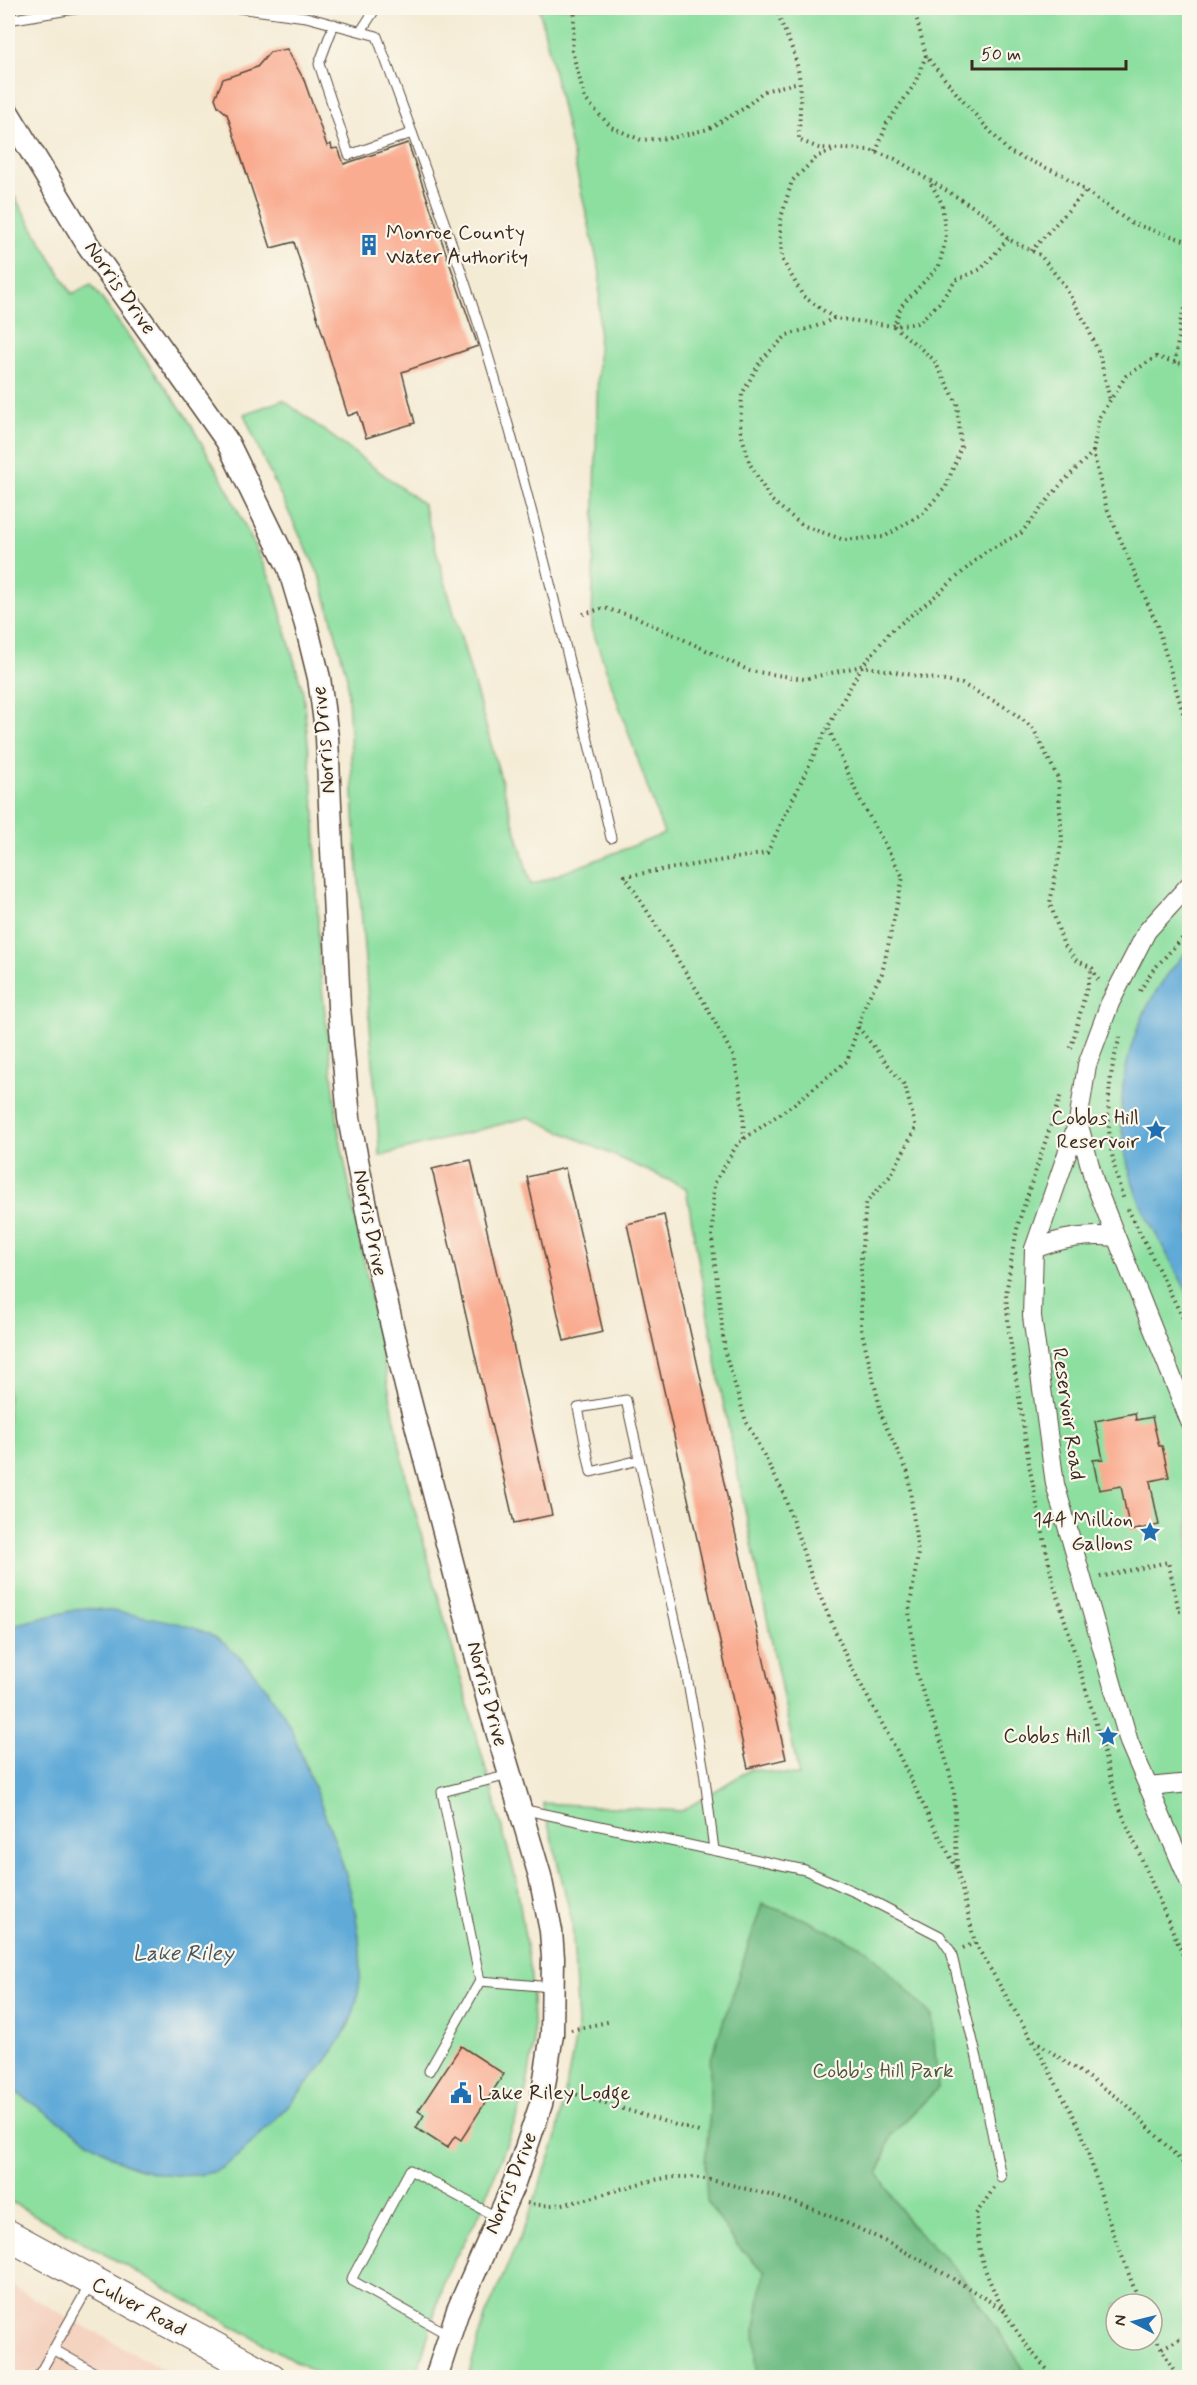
<svg xmlns="http://www.w3.org/2000/svg" width="1197" height="2385" font-family="Mynerve,sans-serif">
<style>
.built{fill:#f5d3c1}
.green{fill:#8ddfa0;stroke:#64845f;stroke-width:1.5;fill-rule:evenodd}
.forest{fill:#72be86;stroke:#567452;stroke-width:1.5}
.water{fill:#61aad8;stroke:#4e6a7b;stroke-width:1.5}
.building{fill:#f9ac90}
.lines{fill:none;stroke-linecap:round;stroke-linejoin:round}
.service-casing{stroke:#574739;stroke-width:11}
.minor-casing{stroke:#574739;stroke-width:20}
.tertiary-casing{stroke:#574739;stroke-width:25}
.primary-casing{stroke:#574739;stroke-width:32}
.path{stroke:#574739;stroke-width:4;stroke-dasharray:1.5 4.5;stroke-linecap:butt}
.service{stroke:#fff;stroke-width:9}
.minor{stroke:#fff;stroke-width:18}
.tertiary{stroke:#fff;stroke-width:22}
.primary{stroke:#fff;stroke-width:30}
.labels{text-anchor:middle;dominant-baseline:central;stroke-width:4.5;stroke-linejoin:round;paint-order:stroke}
.poi-label{font-size:21px;fill:#3b2a1e;stroke:#fbf7ec;text-anchor:end}
.street-label{font-size:21px;fill:#3b2a1e;stroke:#fbf7ec}
.park-label{font-size:21px;fill:#50573e;stroke:#fbf7ec}
.water-label{font-size:22px;font-style:italic;fill:#48575f;stroke:#fbf7ec}
</style>
<rect width="100%" height="100%" fill="#fbf7ec"/>
<filter id="ink" filterUnits="userSpaceOnUse"><feTurbulence type="fractalNoise" baseFrequency=".0167" numOctaves="2"/><feDisplacementMap in="SourceGraphic" scale="12" xChannelSelector="R" yChannelSelector="G"/><feConvolveMatrix kernelMatrix="1 2 1 2 8 2 1 2 1" color-interpolation-filters="sRGB"/></filter>
<filter id="wash" filterUnits="userSpaceOnUse"><feTurbulence type="fractalNoise" baseFrequency=".008" numOctaves="4" result="noise"/><feDisplacementMap in="SourceGraphic" scale="24" xChannelSelector="R" yChannelSelector="G"/><feGaussianBlur stdDeviation="1.35" result="paint"/><feColorMatrix in="noise" values="0 0 0 0 0 0 0 0 0 0 0 0 0 0 0 0 0 1.4 0 .05"/><feComposite in="paint" operator="in"/></filter>
<g filter="url(#wash)">
<rect width="100%" height="100%" fill="#f4ebd4"/>
<polygon class="built" points="8,2284 177,2377 8,2377"/>
<g class="green">
<path d="M 539,8 L 1189,8 L 1189,2377 L 468,2377 L 485,2317 L 527,2221 L 556,2140 L 578,2025 L 572,1921 L 543,1803 L 682,1811 L 751,1769 L 799,1776 L 721,1391 L 686,1188 L 529,1117 L 380,1156 L 355,831 L 347,677 L 321,579 L 265,463 L 244,414 L 283,400 L 423,504 L 531,885 L 664,834 L 592,629 L 600,273 ZM 1116,2304 L 1152,2304 L 1152,2340 L 1116,2340 Z"/>
<polygon points="8,186 72,294 91,284 186,416 228,490 273,585 303,692 315,814 319,961 339,1133 407,1482 516,1879 531,1977 534,2045 525,2096 480,2213 445,2277 416,2377 324,2377 8,2200"/>
</g>
<polygon class="forest" points="762,1904 804,1919 868,1950 932,2016 938,2088 891,2135 878,2174 910,2224 959,2272 1029,2377 757,2377 755,2329 764,2271 736,2244 707,2201 705,2163 710,2111 710,2062"/>
<g class="water">
<path d="M 1189,949 L 1189,1297 C 1173,1260 1147,1226 1134,1186 C 1105,1101 1128,1013 1189,949 Z"/>
<path d="M 83,1608 C 111,1610 193,1622 215,1637 C 240,1654 264,1682 279,1707 C 294,1730 302,1757 312,1782 C 339,1849 377,1942 353,2014 C 348,2028 337,2046 328,2058 C 312,2080 236,2167 213,2172 C 184,2180 142,2173 116,2159 L 8,2087 L 8,1626 Z"/>
</g>
<g id="blocks">
<g class="building">
<polygon points="287,49 304,80 327,146 331,144 332,149 338,148 344,164 408,143 478,346 402,372 415,423 366,438 358,412 348,416 294,242 271,248 227,114 218,106 215,98 223,79 257,67 270,52"/>
<polygon points="471,1160 552,1515 514,1523 432,1169"/>
<polygon points="565,1168 603,1332 564,1341 527,1177"/>
<polygon points="664,1215 786,1759 748,1768 627,1224"/>
<polygon points="1135,1413 1136,1420 1152,1417 1159,1446 1162,1446 1169,1477 1150,1481 1159,1525 1130,1531 1121,1486 1099,1490 1093,1460 1103,1459 1095,1421"/>
<polygon points="461,2046 504,2074 461,2140 455,2136 447,2148 416,2128 424,2115 418,2111"/>
</g>
</g>
</g>
<g filter="url(#ink)">
<use href="#blocks" fill-opacity="0" stroke="#574739" stroke-width="1.5"/>
<g class="lines">
<defs>
<g id="service">
<path d="M 238,8 L 306,17 L 377,36 C 414,139 453,241 485,345 C 534,507 572,673 611,838"/>
<polyline points="8,20 81,8"/>
<polyline points="334,24 319,64 349,155 412,133"/>
<polyline points="361,31 376,8"/>
<polyline points="639,1460 591,1472 578,1408 626,1400 684,1660 704,1771 714,1850"/>
<polyline points="509,1775 442,1792 480,1981 552,1987"/>
<polyline points="521,1809 805,1870 859,1894 940,1936 951,1952 977,2058 1001,2177"/>
<polyline points="429,2071 480,1981"/>
<polyline points="449,2335 351,2280 410,2170 498,2218"/>
<polyline points="53,2349 104,2378"/>
<polyline points="37,2378 91,2283"/>
</g>
<g id="minor">
<polyline points="1190,884 1147,931 1110,1003 1087,1065 1078,1122 1095,1184 1190,1422"/>
<polyline points="1078,1122 1034,1249 1032,1316 1055,1484 1129,1742 1190,1883"/>
<path d="M 1034,1249 C 1062,1238 1086,1234 1115,1237"/>
<polyline points="1148,1787 1190,1783"/>
</g>
<polyline id="tertiary" points="8,113 88,245 227,441 289,568 306,625 319,678 327,737 339,1007 349,1118 375,1253 406,1386 489,1704 540,1876 551,1931 553,1958 552,2034 541,2104 515,2181 458,2310 436,2378"/>
<polyline id="primary" points="8,2235 271,2378"/>
</defs>
<use href="#service" class="service-casing"/>
<use href="#minor" class="minor-casing"/>
<use href="#tertiary" class="tertiary-casing"/>
<use href="#primary" class="primary-casing"/>
<g class="path">
<polyline points="575,8 572,51 585,99 611,127 641,140 672,138 708,129 743,109 764,91 799,82"/>
<path d="M 777,8 C 781,28 793,45 797,65 C 803,89 799,116 799,140 L 819,148 L 870,150 L 895,159 L 988,216 L 1008,239 L 1040,255 L 1064,285 L 1086,324 L 1099,353 L 1110,400"/>
<polyline points="914,8 926,56 962,100 1009,152 1063,175 1131,223 1190,242"/>
<polyline points="832,151 818,156 792,181 780,221 782,259 803,296 834,318 894,326 918,323 939,303 956,280 981,269 1008,239"/>
<polyline points="876,152 887,123 914,85 926,56"/>
<polyline points="1031,251 1086,191"/>
<polyline points="834,318 823,324 787,335 761,360 742,394 740,429 750,464 771,500 802,525 844,540 884,537 923,513 946,487 961,447 957,403 934,360 894,326 901,306 939,266 946,238 942,204 929,180"/>
<polyline points="1175,363 1181,318 1190,297"/>
<polyline points="1093,452 1099,417 1126,376 1156,357 1190,366"/>
<polyline points="583,614 604,608 636,617 750,671 804,679 862,666 962,684 1007,708 1033,728 1058,778 1062,840 1050,903 1063,943 1076,960 1092,968 1100,983"/>
<polyline points="1140,991 1153,970 1190,930"/>
<polyline points="858,1027 905,1086 916,1128 891,1175 866,1203 861,1257 861,1328 883,1420 908,1473 918,1554 909,1612 917,1676 940,1739 954,1789 957,1869"/>
<path d="M 1120,1037 C 1103,1091 1105,1146 1124,1200"/>
<polyline points="1071,1048 1092,968"/>
<polyline points="744,1139 743,1106 734,1057 700,995 625,876 767,853 827,728"/>
<polyline points="1128,1209 1190,1332"/>
<polyline points="1015,1241 1018,1224 1061,1094"/>
<polyline points="1013,1248 1006,1295 1009,1332 1030,1470 1052,1578 1095,1720 1117,1802 1190,1971"/>
<polyline points="1100,1577 1168,1562 1179,1611 1190,1611"/>
<polyline points="975,1943 1039,2052 1081,2130 1110,2224 1140,2304"/>
<polyline points="963,1948 975,1943 957,1869 930,1819 897,1751 848,1661 811,1575 783,1492 746,1421 725,1353 712,1238 714,1184 738,1143 794,1104 847,1061 866,1002 882,973 903,877 858,796 828,727 862,666 891,631 939,593 985,552 1021,533 1061,484 1093,452 1106,506 1157,625 1190,736"/>
<polyline points="571,2030 612,2021"/>
<polyline points="1034,2040 1125,2103 1190,2170"/>
<polyline points="565,2091 699,2132"/>
<path d="M 994,2188 L 976,2214 C 978,2229 978,2246 982,2260 C 994,2300 1025,2350 1056,2378"/>
<path d="M 527,2203 C 576,2215 636,2174 688,2177 C 708,2178 731,2185 751,2190 C 843,2213 925,2260 1005,2311"/>
<polyline points="1152,2331 1178,2378"/>
<polyline points="1162,2348 1190,2334"/>
</g>
<use href="#service" class="service"/>
<use href="#minor" class="minor"/>
<use href="#tertiary" class="tertiary"/>
<use href="#primary" class="primary"/>
</g>
</g>
<defs>
<symbol id="building-bare" viewBox="-9 -9 18 18"><path d="M-4-6H4V6H1V3H-1V6H-4ZM-2.5-4.3h1.7v1.8h-1.7ZM.8-4.3h1.7v1.8H.8ZM-2.5-1h1.7V.8h-1.7ZM.8-1h1.7V.8H.8Z" fill="#1f6fb2" stroke="#fbf7ec" stroke-width="2.5" paint-order="stroke"/></symbol>
<symbol id="sight-bare" viewBox="-9 -9 18 18"><path d="M0-6L1.8-2.2L6-1.7L2.9 1.2L3.7 5.4L0 3.3L-3.7 5.4L-2.9 1.2L-6-1.7L-1.8-2.2Z" fill="#1f6fb2" stroke="#fbf7ec" stroke-width="2.5" paint-order="stroke"/></symbol>
<symbol id="civic-bare" viewBox="-9 -9 18 18"><path d="M-.6-6.5H3V-4.5H.6V-3L4-1V1h2V6H-6V1h2V-1L-.6-3ZM-1.2 2.5V6h2.4V2.5Z" fill="#1f6fb2" stroke="#fbf7ec" stroke-width="2.5" paint-order="stroke"/></symbol>
</defs>
<g fill-rule="evenodd">
<use href="#building-bare" x="354" y="230" width="30" height="30"/>
<use href="#sight-bare" x="1141" y="1115" width="30" height="30"/>
<use href="#sight-bare" x="1135" y="1517" width="30" height="30"/>
<use href="#sight-bare" x="1093" y="1721" width="30" height="30"/>
<use href="#civic-bare" x="446" y="2078" width="30" height="30"/>
</g>
<g class="labels">
<g class="poi-label">
<text x="386" y="233" text-anchor="start">Monroe County<tspan x="386" dy="24">Water Authority</tspan></text>
<text x="1139" y="1118">Cobbs Hill<tspan x="1139" dy="24">Reservoir</tspan></text>
<text x="1133" y="1520">144 Million<tspan x="1133" dy="24">Gallons</tspan></text>
<text x="1091" y="1736">Cobbs Hill</text>
<text x="478" y="2093" text-anchor="start">Lake Riley Lodge</text>
</g>
<g class="street-label">
<text transform="translate(120 288) rotate(55)">Norris Drive</text>
<text transform="translate(324 740) rotate(-95)">Norris Drive</text>
<text transform="translate(370 1223) rotate(79)">Norris Drive</text>
<text transform="translate(1068 1414) rotate(82)">Reservoir Road</text>
<text transform="translate(487 1694) rotate(75)">Norris Drive</text>
<text transform="translate(511 2183) rotate(-68)">Norris Drive</text>
<text transform="translate(139 2307) rotate(28)">Culver Road</text>
</g>
<g class="park-label">
<text x="883" y="2071">Cobb's Hill Park</text>
</g>
<g class="water-label">
<text x="183" y="1954">Lake Riley</text>
</g>
</g>
<rect width="1197" height="2385" fill="none" stroke="#fbf7ec" stroke-width="30"/>
<g transform="translate(1134 2322) rotate(277)"><circle r="28" fill="#fbf7ec" stroke="#aea59a" stroke-width="1.5"/>
<path d="M0-4.5L10 22L0 15L-10 22Z" fill="#1f6fb2"/>
<text y="-9" font-size="16" font-weight="bold" text-anchor="middle" fill="#3b2a1e">N</text>
</g>
<path d="M972 60v9h154v-9" fill="none" stroke="#3b2a1e" stroke-width="3"/>
<text x="981" y="60" font-size="18" fill="#3b2a1e" stroke="#fbf7ec" stroke-width="4.5" paint-order="stroke">50 m</text>
</svg>
